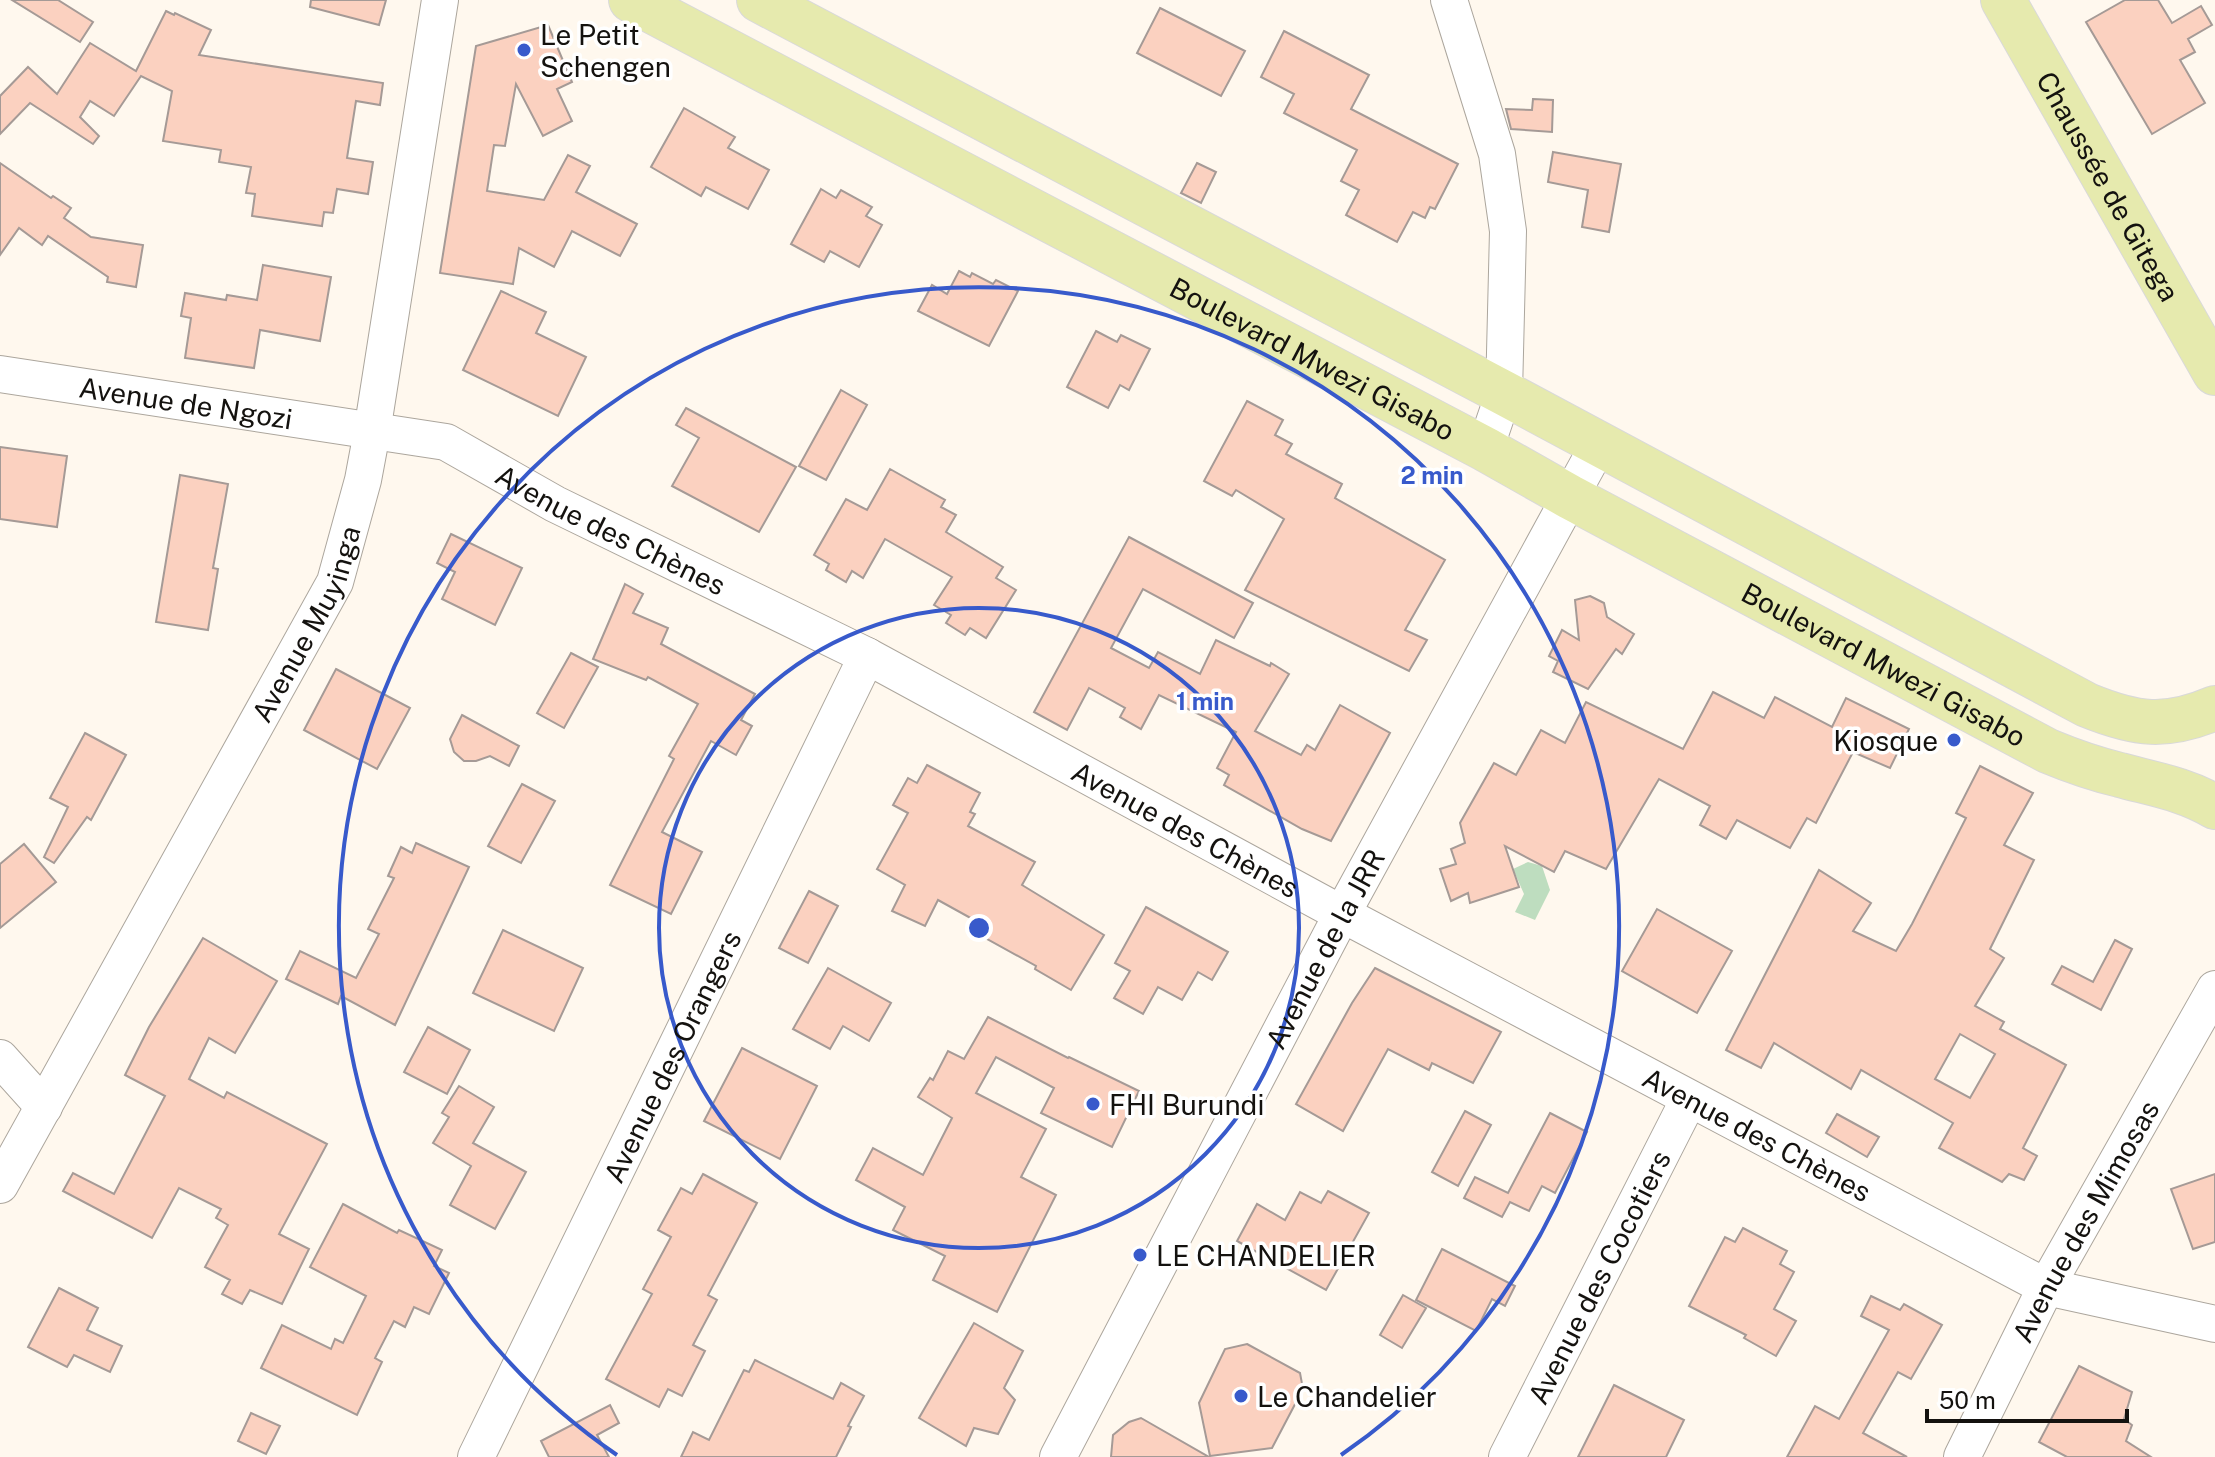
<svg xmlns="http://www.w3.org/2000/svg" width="2215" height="1457" font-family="'Public Sans',sans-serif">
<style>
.water{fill:#beddbf}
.building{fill:#fbd1c0;stroke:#a59a96;stroke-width:2;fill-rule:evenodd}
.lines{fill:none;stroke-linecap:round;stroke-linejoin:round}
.minor-casing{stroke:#aca69d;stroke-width:38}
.major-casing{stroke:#d9d9d9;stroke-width:46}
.minor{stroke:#fff;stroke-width:36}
.major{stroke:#e6eaae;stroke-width:44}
.ring{fill:none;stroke:#385acb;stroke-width:4}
.poi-dot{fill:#385acb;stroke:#fff;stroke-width:3}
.labels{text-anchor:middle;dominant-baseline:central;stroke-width:7;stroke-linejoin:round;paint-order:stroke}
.poi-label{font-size:28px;fill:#14120f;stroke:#fff;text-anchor:start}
.street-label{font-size:28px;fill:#14120f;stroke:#fff}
.centre{fill:#385acb;stroke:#fff;stroke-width:4}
.ring-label{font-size:24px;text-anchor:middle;font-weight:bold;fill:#385acb;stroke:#fff;stroke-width:7;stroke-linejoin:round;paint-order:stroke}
</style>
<rect width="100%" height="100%" fill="#fff8ee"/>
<polygon class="water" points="1528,862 1542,866 1550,890 1535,920 1515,912 1524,894 1513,869"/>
<g class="building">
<polygon points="12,0 58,0 93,22 80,42"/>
<polygon points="311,0 386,0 379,25 310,7"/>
<polygon points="2125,0 2158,0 2172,23 2201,6 2212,25 2188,39 2195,52 2180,60 2205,103 2152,134 2086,22"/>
<polygon points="1160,8 1245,51 1221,96 1137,53"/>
<polygon points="166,11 174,15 175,13 211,30 199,55 383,83 380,105 356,101 347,158 373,162 368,194 337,189 333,213 324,212 322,226 252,216 255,194 246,193 251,167 219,162 221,150 163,141 172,91 141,76 114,116 90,101 80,117 99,136 93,144 30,103 0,134 0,96 28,67 57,94 90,43 136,71"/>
<polygon points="548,25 572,82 557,89 572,121 543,136 516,84 505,146 494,145 487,191 544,200 568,155 590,166 576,192 637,224 620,256 572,231 554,267 519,248 513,284 440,273 476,46"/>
<polygon points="1284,31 1369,75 1351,109 1458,164 1435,209 1430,207 1425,218 1413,212 1397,242 1346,215 1359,190 1341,181 1357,150 1284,113 1294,94 1261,77"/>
<polygon points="1533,99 1553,100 1552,132 1511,129 1506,109 1532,110"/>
<polygon points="684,108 735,137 728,148 769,170 748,209 706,187 701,196 651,167"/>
<polygon points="1553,152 1621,164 1609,232 1582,227 1588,190 1548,182"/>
<polygon points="0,163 51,198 53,196 71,208 64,218 91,237 143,245 136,287 107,282 108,277 48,236 42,245 19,228 0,255"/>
<polygon points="1197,163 1216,172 1201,203 1181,193"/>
<polygon points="821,189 836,198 841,190 872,207 866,216 882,225 859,267 830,251 824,262 791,244"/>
<polygon points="263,265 331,277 320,341 260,330 254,368 185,358 191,318 181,316 185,293 226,300 227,295 257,300"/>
<polygon points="959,271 970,277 972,273 993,284 996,280 1018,291 989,346 918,311 932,285 947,294"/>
<polygon points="501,291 546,312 536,333 586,357 558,416 463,370"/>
<polygon points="1096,331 1117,342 1121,335 1150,349 1129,390 1120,385 1108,408 1067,387"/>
<polygon points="841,390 867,405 826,480 799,466"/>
<polygon points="1247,401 1283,420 1275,435 1292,444 1286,454 1342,484 1335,498 1445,560 1405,630 1427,640 1409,671 1245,590 1284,519 1236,490 1232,496 1204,481"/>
<polygon points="686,408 796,467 759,532 672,486 699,438 676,425"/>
<polygon points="0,447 67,456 57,527 0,519"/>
<polygon points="890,469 945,500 941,507 956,515 946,532 1003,567 996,578 1016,590 986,638 970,628 965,635 946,623 951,615 934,605 952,577 885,539 863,578 852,571 846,582 826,570 829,564 814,555 846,499 867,510"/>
<polygon points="180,475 228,484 213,568 218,569 208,630 156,622"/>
<polygon points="451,534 522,568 495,625 442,599 455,572 437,563"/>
<polygon points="1129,537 1253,603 1234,638 1143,589 1111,648 1149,668 1158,652 1200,674 1216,640 1270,666 1271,663 1289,674 1255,731 1301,755 1307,745 1315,750 1340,705 1390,733 1331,841 1302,829 1224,785 1229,775 1217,768 1236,732 1159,695 1141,729 1120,717 1125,708 1089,688 1067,730 1034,712"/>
<polygon points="625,584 643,594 633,613 668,628 661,644 755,694 741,720 752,726 736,755 711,741 662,832 702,852 671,914 610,885 674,759 669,756 698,704 648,677 646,680 593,659"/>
<polygon points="1590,596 1604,603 1607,617 1634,634 1622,654 1616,649 1588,689 1553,672 1558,661 1549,656 1562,630 1579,640 1575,600"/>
<polygon points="571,653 598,667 564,728 537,713"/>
<polygon points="336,669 410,708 377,769 304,730"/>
<polygon points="1713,692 1764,718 1775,697 1832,727 1846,698 1909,729 1890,768 1853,752 1816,823 1807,818 1790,848 1737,820 1726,839 1700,825 1710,806 1659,779 1606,869 1565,851 1554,872 1505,846 1519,887 1470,903 1468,893 1451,901 1440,869 1456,864 1451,849 1465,843 1460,823 1494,763 1516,775 1541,730 1565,743 1586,702 1683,749"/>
<polygon points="462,715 519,746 509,766 490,756 476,761 464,761 454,752 450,739"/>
<polygon points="85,733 126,755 91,820 87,817 54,863 44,857 68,807 50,798"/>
<polygon points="927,765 980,793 970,812 975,814 968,826 1035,862 1022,885 1104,935 1071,990 1035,969 1036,966 971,930 976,921 938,900 925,926 892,911 905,885 877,869 908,813 893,805 908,778 917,783"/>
<path d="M 1980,766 L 2033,793 L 2004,845 L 2034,860 L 1990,949 L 2004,958 L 1975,1006 L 2004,1022 L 2000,1029 L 2066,1065 L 2023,1148 L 2037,1156 L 2024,1180 L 2009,1174 L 2002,1182 L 1939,1148 L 1953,1123 L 1861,1070 L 1851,1089 L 1774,1043 L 1761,1068 L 1726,1050 L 1819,870 L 1871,903 L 1853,931 L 1896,951 L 1912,924 L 1966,818 L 1956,813 ZM 1960,1034 L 1995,1054 L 1970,1098 L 1935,1079 Z"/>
<polygon points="522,784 555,801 521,863 488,846"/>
<polygon points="416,843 469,867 395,1025 341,996 338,1004 286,979 300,951 356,978 379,934 368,929 394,878 388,876 401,847 412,853"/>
<polygon points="24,844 56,882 0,928 0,864"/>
<polygon points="809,891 838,906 808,963 779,948"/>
<polygon points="1146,907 1228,952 1212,980 1198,972 1182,1000 1158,987 1143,1014 1114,998 1130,971 1115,963"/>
<polygon points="1657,909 1732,951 1697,1013 1622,971"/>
<polygon points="503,930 583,968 554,1031 473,993"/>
<polygon points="203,938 277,981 235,1053 209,1038 189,1079 224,1098 227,1092 327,1144 279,1234 309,1249 282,1304 250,1290 242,1304 222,1294 230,1280 205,1267 228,1225 216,1218 221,1209 179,1188 152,1238 63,1191 73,1173 114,1194 165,1096 125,1075 149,1027"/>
<polygon points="2115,940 2132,949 2101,1010 2052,984 2062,966 2093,982"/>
<polygon points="828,968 891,1003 869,1041 843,1026 830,1049 793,1029"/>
<polygon points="1375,968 1501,1032 1473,1083 1432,1063 1429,1070 1388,1049 1343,1131 1296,1104 1352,1003"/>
<polygon points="988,1017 1068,1058 1069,1057 1139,1091 1112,1147 1041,1113 1054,1088 996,1057 976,1093 1046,1129 1021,1177 1056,1195 997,1312 933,1280 945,1256 893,1230 905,1207 856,1180 873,1148 923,1175 952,1118 918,1097 930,1078 933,1080 948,1051 964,1059"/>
<polygon points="428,1027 470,1050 447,1094 404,1072"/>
<polygon points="742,1048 817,1086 780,1159 704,1121"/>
<polygon points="459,1086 494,1107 473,1143 526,1172 495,1229 450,1205 471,1166 433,1143 449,1117 442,1113"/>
<polygon points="1465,1111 1491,1125 1458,1186 1432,1172"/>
<polygon points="1550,1113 1587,1132 1555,1193 1542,1186 1529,1211 1510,1202 1502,1217 1464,1198 1475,1177 1508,1193"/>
<polygon points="1837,1114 1879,1137 1867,1157 1826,1133"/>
<polygon points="703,1174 757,1203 708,1295 717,1300 693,1345 705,1351 682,1396 668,1389 659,1407 606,1379 652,1294 643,1289 671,1237 658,1230 681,1188 692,1194"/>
<polygon points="2215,1174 2215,1242 2193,1249 2171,1189"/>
<polygon points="1328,1191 1369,1213 1326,1290 1237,1241 1257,1204 1285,1220 1300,1192 1321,1203"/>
<polygon points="343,1204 397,1233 399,1230 442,1250 434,1266 449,1273 429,1314 414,1307 405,1327 394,1321 375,1358 382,1362 357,1415 261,1368 282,1325 331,1349 335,1339 343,1343 366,1296 310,1267"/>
<polygon points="1743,1228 1787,1251 1780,1264 1794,1272 1774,1309 1796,1321 1776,1356 1744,1338 1746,1335 1689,1306 1725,1237 1735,1242"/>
<polygon points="1442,1249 1515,1286 1505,1306 1492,1299 1476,1331 1416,1300"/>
<polygon points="59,1288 98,1308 87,1330 122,1346 110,1372 74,1355 67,1367 28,1347"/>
<polygon points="1403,1295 1426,1308 1402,1348 1380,1335"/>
<polygon points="1871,1296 1900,1310 1904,1304 1942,1325 1911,1379 1898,1372 1863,1433 1907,1457 1787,1457 1815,1406 1839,1419 1889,1330 1861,1316"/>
<polygon points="974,1323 1023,1351 1004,1388 1015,1400 998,1434 974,1428 966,1446 919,1418"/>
<polygon points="1247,1344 1300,1373 1303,1389 1272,1448 1210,1456 1199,1403 1225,1349"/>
<polygon points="755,1360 833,1399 841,1383 864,1396 848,1426 851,1427 836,1457 681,1457 693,1432 709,1440 744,1370 749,1372"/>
<polygon points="2079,1366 2132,1392 2124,1419 2132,1425 2126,1441 2151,1457 2067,1457 2039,1442"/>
<polygon points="1614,1385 1684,1420 1666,1457 1578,1457"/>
<polygon points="610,1405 619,1423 597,1435 609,1457 549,1457 541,1441"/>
<polygon points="251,1413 280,1426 266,1454 238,1441"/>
<polygon points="1141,1418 1209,1457 1111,1457 1113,1435 1129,1422"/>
</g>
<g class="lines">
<defs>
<g id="minor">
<polyline points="1449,0 1497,154 1508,231 1504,393 1485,449"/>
<path id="s1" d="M 0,374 L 446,442 L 555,504 L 867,656 L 1342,914 L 2046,1287 L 2215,1324"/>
<polyline points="0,1058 44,1107"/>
<path id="s2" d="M 0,1185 L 335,582 L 363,480 L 372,432 L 440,0"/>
<path id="s3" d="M 476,1457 L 867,656"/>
<path id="s4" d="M 1058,1457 L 1342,914 L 1599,444"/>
<path id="s5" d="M 1507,1457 L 1689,1099"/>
<path id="s6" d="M 1962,1457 L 2046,1287 L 2215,989"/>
</g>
<g id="major">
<path id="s7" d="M 631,0 L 1485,449 L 1570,497 L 2048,751 C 2072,761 2095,769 2120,775 C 2153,784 2185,789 2215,807"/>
<path d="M 759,0 L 1504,393 L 2087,705 C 2136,725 2166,729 2215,708"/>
<path id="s8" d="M 2003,0 L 2215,373"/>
</g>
</defs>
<use href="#minor" class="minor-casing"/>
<use href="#major" class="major-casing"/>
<use href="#minor" class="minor"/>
<use href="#major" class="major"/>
</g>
<g class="ring">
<circle cx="979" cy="928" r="320"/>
<path d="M617 1455A640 640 0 1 1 1341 1455"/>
</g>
<g class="poi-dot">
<circle cx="524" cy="50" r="8"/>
<circle cx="1954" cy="740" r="8"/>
<circle cx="1093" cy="1104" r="8"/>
<circle cx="1140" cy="1255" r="8"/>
<circle cx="1241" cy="1396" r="8"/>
</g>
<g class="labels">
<g class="poi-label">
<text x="540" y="34">Le Petit<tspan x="540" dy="32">Schengen</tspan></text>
<text x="1938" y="740" text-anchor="end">Kiosque</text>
<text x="1109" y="1104">FHI Burundi</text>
<text x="1156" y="1255">LE CHANDELIER</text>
<text x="1257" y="1396">Le Chandelier</text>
</g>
<g class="street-label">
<text stroke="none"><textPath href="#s8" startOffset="214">Chaussée de Gitega</textPath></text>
<text stroke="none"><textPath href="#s7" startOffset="770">Boulevard Mwezi Gisabo</textPath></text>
<text stroke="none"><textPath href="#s1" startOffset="188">Avenue de Ngozi</textPath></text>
<text stroke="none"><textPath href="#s1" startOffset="638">Avenue des Chènes</textPath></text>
<text stroke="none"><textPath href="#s2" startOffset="640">Avenue Muyinga</textPath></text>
<text stroke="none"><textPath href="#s7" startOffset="1418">Boulevard Mwezi Gisabo</textPath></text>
<text stroke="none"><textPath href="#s1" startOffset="1286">Avenue des Chènes</textPath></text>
<text stroke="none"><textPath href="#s4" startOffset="574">Avenue de la JRR</textPath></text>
<text stroke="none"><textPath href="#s3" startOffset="446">Avenue des Orangers</textPath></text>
<text stroke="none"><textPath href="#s1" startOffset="1934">Avenue des Chènes</textPath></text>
<text stroke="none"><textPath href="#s6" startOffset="266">Avenue des Mimosas</textPath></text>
<text stroke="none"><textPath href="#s5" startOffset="202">Avenue des Cocotiers</textPath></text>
</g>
</g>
<circle cx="979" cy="928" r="12" class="centre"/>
<g class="ring-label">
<text x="1432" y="484">2 min</text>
<text x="1205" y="710">1 min</text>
</g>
<path d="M1927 1409v12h200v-12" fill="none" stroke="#14120f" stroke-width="4"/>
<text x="1939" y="1409" font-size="24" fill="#14120f" stroke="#ffffff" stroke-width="6" paint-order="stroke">50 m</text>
</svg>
